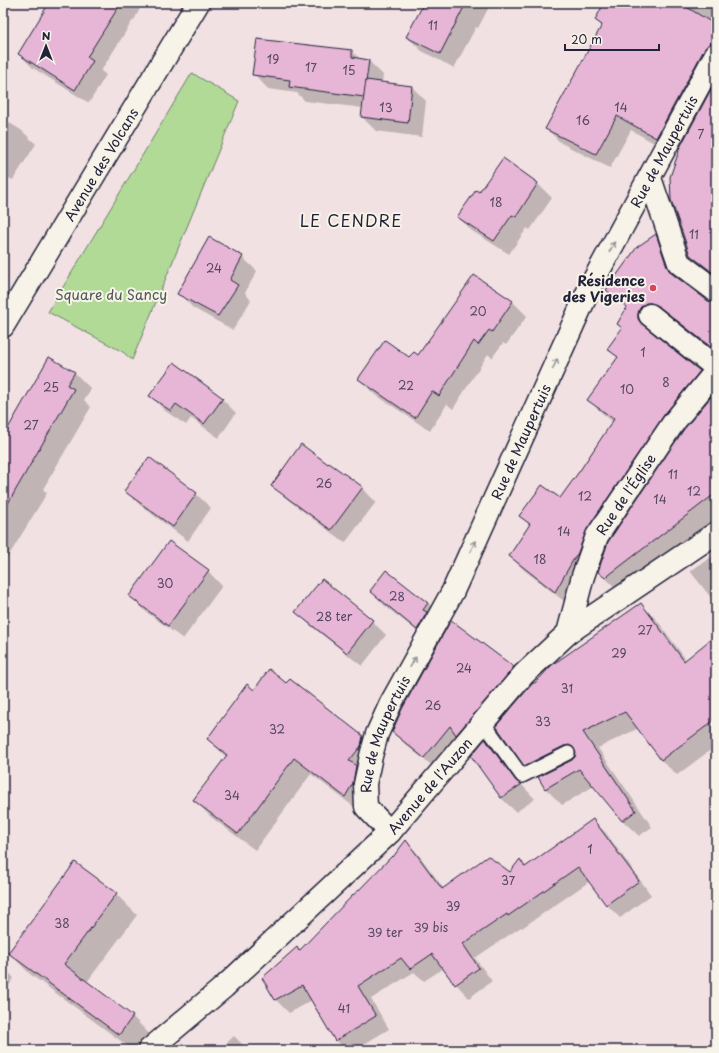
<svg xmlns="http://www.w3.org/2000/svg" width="719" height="1053" font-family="'Playpen Sans',sans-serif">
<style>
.green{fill:#b1da97;stroke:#6a7e69}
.shadow{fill:#0003}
.building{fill:#e7b6d6;stroke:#22223b}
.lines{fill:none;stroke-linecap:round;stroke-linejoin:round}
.service-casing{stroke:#22223b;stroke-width:16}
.minor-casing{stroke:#22223b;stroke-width:25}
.secondary-casing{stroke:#22223b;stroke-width:25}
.service{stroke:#f7f3e8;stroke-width:13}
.minor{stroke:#f7f3e8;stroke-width:22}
.secondary{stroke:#f7f3e8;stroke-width:22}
.oneway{stroke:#97959a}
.poi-dot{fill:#d1495b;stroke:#f7f3e8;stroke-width:1.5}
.labels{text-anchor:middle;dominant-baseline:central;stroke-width:4;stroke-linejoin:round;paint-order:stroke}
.number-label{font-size:12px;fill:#534762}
.street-label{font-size:14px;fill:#22223b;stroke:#f7f3e8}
.poi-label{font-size:14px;font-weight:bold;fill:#22223b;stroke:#f7f3e8;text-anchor:end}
.park-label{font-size:14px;fill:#4d5957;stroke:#f7f3e8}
.quarter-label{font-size:16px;letter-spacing:1px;fill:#22223b;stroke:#f7f3e8}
</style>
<rect width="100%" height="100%" fill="#f2e1e3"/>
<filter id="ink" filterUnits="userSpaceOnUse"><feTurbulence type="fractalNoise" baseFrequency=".025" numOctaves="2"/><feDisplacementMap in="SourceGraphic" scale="8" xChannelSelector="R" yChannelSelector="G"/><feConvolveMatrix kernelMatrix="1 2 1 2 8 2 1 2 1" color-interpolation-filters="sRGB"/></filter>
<g filter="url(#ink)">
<polygon class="green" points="192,73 239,101 132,360 123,352 48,312"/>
<g class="shadow">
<polygon points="51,3 143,3 134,20 133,20 101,71 106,75 89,103 33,68 19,54"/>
<polygon points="425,3 491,3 478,28 476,27 454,68 422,51 407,37"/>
<polygon points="605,3 716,3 716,68 670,152 631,130 610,168 561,143 547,129 603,27 596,20"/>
<polygon points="352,51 360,59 368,60 383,75 382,83 412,87 426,101 422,137 376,131 362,117 363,108 305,101 297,93 268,89 254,74"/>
<polygon points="716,82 716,278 705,269 690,255"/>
<polygon points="3,119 21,130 36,144 13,180 3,175"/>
<polygon points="538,184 552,198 530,230 527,228 509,254 472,231 458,217 479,194"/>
<polygon points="656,235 670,249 681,281 708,302 716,304 716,353 673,319 666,316 651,328 652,334 699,372 713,386 600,543 569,605 524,570 510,556 530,526 521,516 560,499 613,422 603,414 589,400 618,358 609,349 623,329 618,324 628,309 608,290"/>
<polygon points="242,257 257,271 245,293 251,300 233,330 193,308 179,293"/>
<polygon points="474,276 513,302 527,316 506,345 503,343 492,358 488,354 453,409 447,404 430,431 373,393 359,379 410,358 418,356"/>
<polygon points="74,372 91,389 84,400 91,407 43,489 47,493 3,565 3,439"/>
<polygon points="716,392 716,518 620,592 599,572"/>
<polygon points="150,395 222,399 236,413 219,438 191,418 186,425 164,410"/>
<polygon points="149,459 196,494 211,508 188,541 140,505 126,491"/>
<polygon points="273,485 362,488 376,502 345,543 287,499"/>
<polygon points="716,554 716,604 690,571"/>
<polygon points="208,571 222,586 183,639 145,611 131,596"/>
<polygon points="386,572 428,603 442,618 432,643 385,606 371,591"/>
<polygon points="641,605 657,620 687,661 716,636 716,746 677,775 661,760 639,728 598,748 652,827 639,836 623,821 594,786 562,805 546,789 541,781 525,765 535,684"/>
<polygon points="297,612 372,621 386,635 362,666 311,626"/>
<polygon points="513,668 527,682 439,771 407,746 393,732"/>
<polygon points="286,684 363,737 380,754 362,813 311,774 255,850 211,817 194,800 226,757 208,739 255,691"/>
<polygon points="485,740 500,755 523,786 535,799 516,812 501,798"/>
<polygon points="593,820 606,833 651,895 620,918 607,905 590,881 522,928 521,927 475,958 492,981 469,998 456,984 444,968 424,981 414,972 371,999 389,1029 354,1050 346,1050 336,1040 312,1000 289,1013 276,1000 297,948 300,951 393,858 406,842 419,855 444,889 511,873 520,861 526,867"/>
<polygon points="75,864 116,894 137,915 87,982 133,1017 153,1038 144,1050 133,1050 30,974 9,953"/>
<polygon points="3,967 14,978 3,994"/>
<polygon points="234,1036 248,1050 219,1050"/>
</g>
<g class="building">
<polygon points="49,3 121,3 87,57 93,61 75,90 18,54"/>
<polygon points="424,3 466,3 440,54 406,37"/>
<polygon points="604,3 680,3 716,25 716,42 710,43 705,48 656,138 617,116 596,154 545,129 602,25 595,20"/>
<polygon points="257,39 352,50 352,57 369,60 364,97 289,87 290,80 252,75"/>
<polygon points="366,80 412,86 408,123 361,117"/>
<polygon points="716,80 716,275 690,255 671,200 670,177 679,151 678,151"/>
<polygon points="503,158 538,183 516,217 512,215 494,241 457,217 476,190 479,192"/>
<polygon points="656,234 667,267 671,273 708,301 716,303 716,351 657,305 651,303 646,303 640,308 638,314 638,319 642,324 700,371 664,415 587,529 577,555 576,555 555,592 509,556 530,524 519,516 542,485 560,498 581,469 614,419 587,400 618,357 607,349 622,328 617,324 627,307 606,290 637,247"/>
<polygon points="209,237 243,256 230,280 238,285 218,316 177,294"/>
<polygon points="474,275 513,301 492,332 489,330 478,345 474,341 439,396 432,391 415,418 358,379 385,340 409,357 414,352 418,355"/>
<polygon points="49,357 75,372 67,385 74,389 3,512 3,437"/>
<polygon points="174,362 223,398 204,424 176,404 171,411 149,396"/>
<polygon points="716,391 716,493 605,578 598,572 608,542 684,429"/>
<polygon points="301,444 328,464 329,463 363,487 331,530 271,486"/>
<polygon points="149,457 197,493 173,527 124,491"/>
<polygon points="169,541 209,570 168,626 129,596"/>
<polygon points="386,570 428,603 423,610 427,612 417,630 370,591"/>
<polygon points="322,579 373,620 347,653 295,612"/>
<polygon points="641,603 684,661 716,635 716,719 661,760 625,712 583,732 636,811 622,821 579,769 545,789 538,777 572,760 575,757 576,753 573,747 569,745 564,746 524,766 496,726 533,683 535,683 552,665"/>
<polygon points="451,620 514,667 456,735 450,726 424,758 392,732 402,709"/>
<polygon points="269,669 286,683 290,679 363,736 361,746 349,761 356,765 353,783 345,797 294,758 238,834 193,800 227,755 207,739 247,684 254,690"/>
<polygon points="485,739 516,781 522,784 501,798 471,756"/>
<polygon points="593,819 639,881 606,905 578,867 508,916 507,914 463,944 479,968 455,985 432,954 410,969 401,958 358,986 376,1016 335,1041 302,985 275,1000 262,978 297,947 299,951 353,895 359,890 392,856 393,857 406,840 442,889 488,856 510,872 520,859 525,867"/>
<polygon points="75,862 117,893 64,964 133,1016 119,1035 8,953"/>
</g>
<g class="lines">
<defs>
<polyline id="service" points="483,722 522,776 568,753"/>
<g id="minor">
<polyline points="650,178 679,263 716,291"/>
<polyline points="650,315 709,362 716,365"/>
<path id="s1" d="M 3,326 L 198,3"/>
<path id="s2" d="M 568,633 L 583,576 L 597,536 L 674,422 L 716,371"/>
<path id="s3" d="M 390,832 L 366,807 L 365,784 L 371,756 L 377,734 L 391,703 L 453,591 L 590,287 L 716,54"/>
</g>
<g id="secondary">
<path id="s4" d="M 149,1050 L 224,987 L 390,832 L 524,674 L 568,633 L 716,533"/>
</g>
</defs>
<use href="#service" class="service-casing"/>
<use href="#minor" class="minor-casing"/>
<use href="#secondary" class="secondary-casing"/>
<use href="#service" class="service"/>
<use href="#minor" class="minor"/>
<use href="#secondary" class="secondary"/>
</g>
<defs><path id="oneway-shaft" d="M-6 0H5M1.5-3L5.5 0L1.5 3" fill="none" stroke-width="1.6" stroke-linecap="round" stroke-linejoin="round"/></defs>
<g class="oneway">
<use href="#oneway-shaft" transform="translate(612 247) rotate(-62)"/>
<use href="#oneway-shaft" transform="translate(555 364) rotate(-66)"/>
<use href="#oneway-shaft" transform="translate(473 546) rotate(-66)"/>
<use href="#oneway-shaft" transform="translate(413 662) rotate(-61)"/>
</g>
</g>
<circle class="poi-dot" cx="653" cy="288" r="4"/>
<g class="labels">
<g class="number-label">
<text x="433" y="25">11</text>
<text x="273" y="59">19</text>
<text x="311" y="67">17</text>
<text x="349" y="70">15</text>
<text x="386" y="107">13</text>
<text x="621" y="107">14</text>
<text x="583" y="120">16</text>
<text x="701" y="134">7</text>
<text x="496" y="202">18</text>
<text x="694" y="234">11</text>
<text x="214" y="268">24</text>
<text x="478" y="311">20</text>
<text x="643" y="352">1</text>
<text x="666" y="382">8</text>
<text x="406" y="385">22</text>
<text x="51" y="387">25</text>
<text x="627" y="389">10</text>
<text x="31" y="425">27</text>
<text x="673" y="474">11</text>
<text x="324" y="483">26</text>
<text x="694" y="491">12</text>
<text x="585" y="496">12</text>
<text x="660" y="499">14</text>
<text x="564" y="531">14</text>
<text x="540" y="559">18</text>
<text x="165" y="583">30</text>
<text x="397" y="596">28</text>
<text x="334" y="616">28 ter</text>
<text x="645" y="630">27</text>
<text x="619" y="653">29</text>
<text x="464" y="668">24</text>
<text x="567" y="688">31</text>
<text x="433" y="705">26</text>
<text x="543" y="721">33</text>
<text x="277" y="729">32</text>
<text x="232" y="795">34</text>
<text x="590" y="849">1</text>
<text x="508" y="880">37</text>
<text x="453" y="906">39</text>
<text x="62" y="923">38</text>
<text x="431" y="927">39 bis</text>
<text x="385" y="932">39 ter</text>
<text x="344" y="1008">41</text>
</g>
<g class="street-label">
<text stroke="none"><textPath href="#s3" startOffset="759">Rue de Maupertuis</textPath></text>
<text stroke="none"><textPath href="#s1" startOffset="189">Avenue des Volcans</textPath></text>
<text stroke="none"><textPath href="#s3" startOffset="435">Rue de Maupertuis</textPath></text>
<text stroke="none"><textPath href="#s2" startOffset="152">Rue de l'Église</textPath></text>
<text stroke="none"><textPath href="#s3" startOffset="111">Rue de Maupertuis</textPath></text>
<text stroke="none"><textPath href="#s4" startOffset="386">Avenue de l'Auzon</textPath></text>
</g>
<g class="poi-label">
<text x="645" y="280">Résidence<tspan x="645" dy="16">des Vigeries</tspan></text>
</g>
<g class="park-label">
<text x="111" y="294">Square du Sancy</text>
</g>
<g class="quarter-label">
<text x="351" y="220">LE CENDRE</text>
</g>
</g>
<rect width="719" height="1053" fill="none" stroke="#f7f3e8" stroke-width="16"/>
<rect x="8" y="8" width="703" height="1037" fill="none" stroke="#22223b" stroke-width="1.5" filter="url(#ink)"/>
<g transform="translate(46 46)" stroke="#f7f3e8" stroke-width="3" paint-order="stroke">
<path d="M0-3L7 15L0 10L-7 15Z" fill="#22223b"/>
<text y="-6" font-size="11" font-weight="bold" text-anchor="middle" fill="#22223b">N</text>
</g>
<path d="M565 44v6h94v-6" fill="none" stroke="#22223b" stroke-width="2"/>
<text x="571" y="44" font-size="12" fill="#22223b" stroke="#f7f3e8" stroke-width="3" paint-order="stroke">20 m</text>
</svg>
